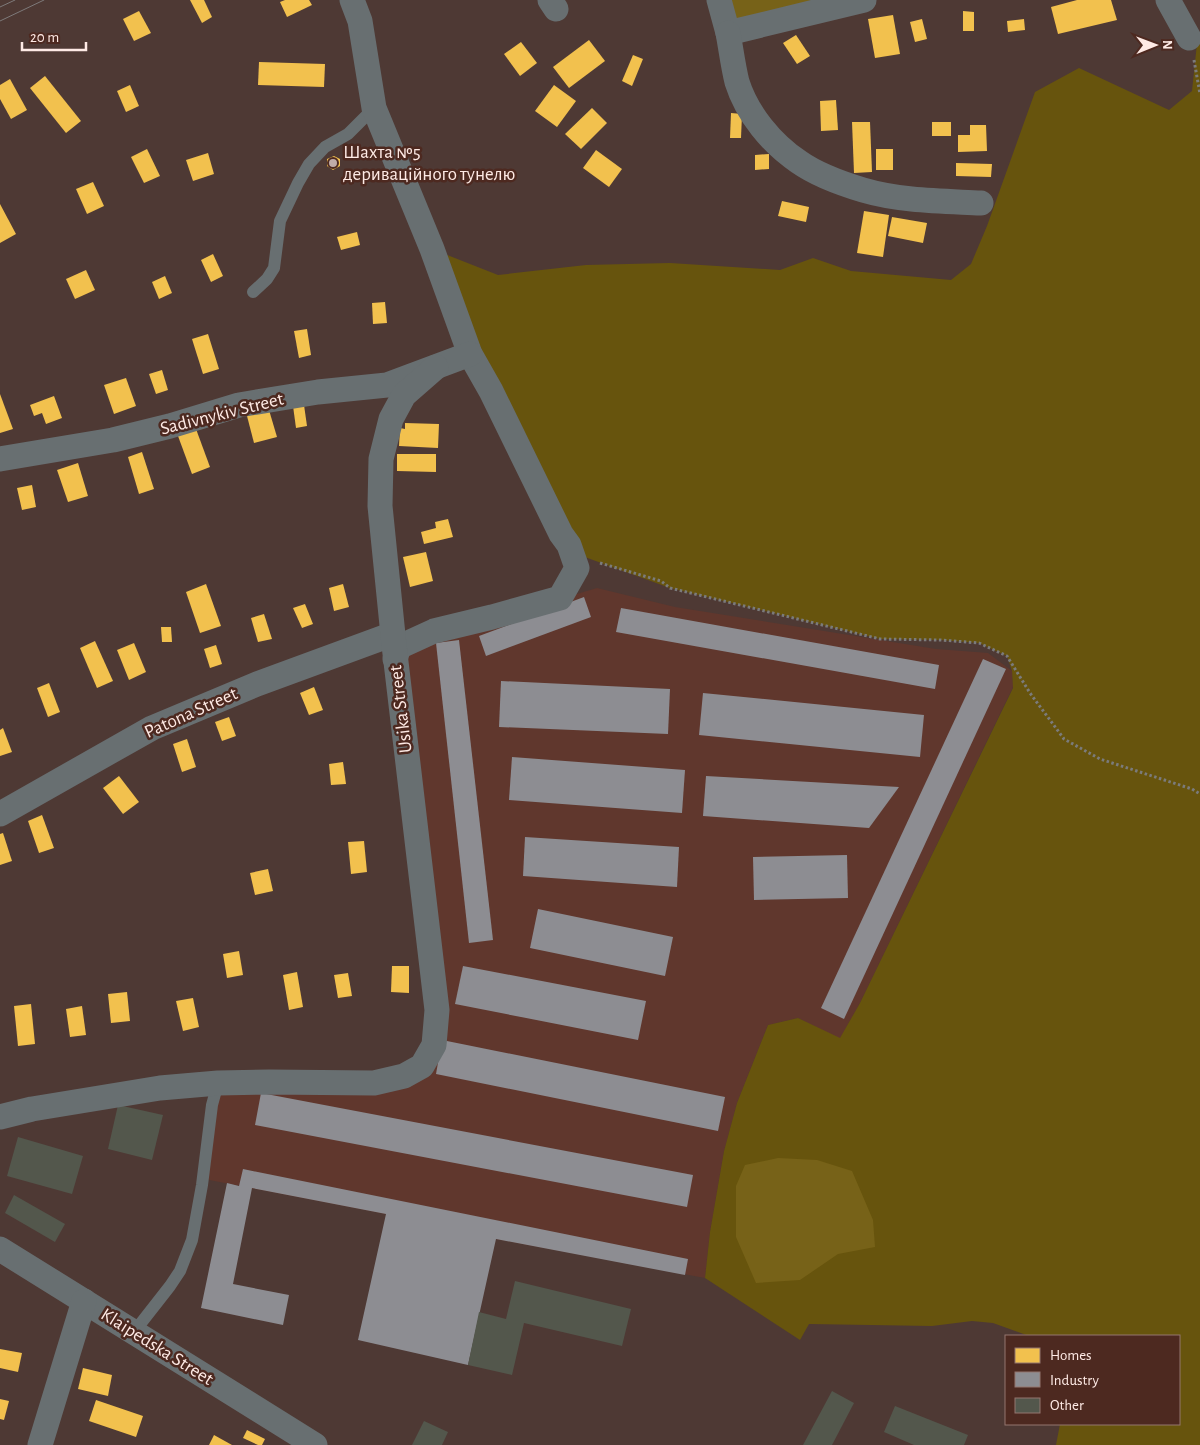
<svg xmlns="http://www.w3.org/2000/svg" width="1200" height="1445" font-family="'Alegreya Sans',sans-serif">
<style>
.built{fill:#60372d}
.green{fill:#67540d}
.forest{fill:#776218}
.homes{fill:#f2c14e}
.industry{fill:#8d8d92}
.building{fill:#53574c}
.lines{fill:none;stroke-linecap:round;stroke-linejoin:round}
.path{stroke:#7b7b7b;stroke-width:3;stroke-dasharray:2.5 2.5;stroke-linecap:butt}
.service{stroke:#686f71;stroke-width:12}
.minor{stroke:#686f71;stroke-width:25}
.tram{stroke:#7e7a7a;stroke-width:1}
.poi-dot{fill:#c0aca7;stroke:#4d2920;stroke-width:2}
.labels{text-anchor:middle;dominant-baseline:central;stroke-width:5;stroke-linejoin:round;paint-order:stroke}
.poi-label{font-size:19px;fill:#feeae5;stroke:#4d2920;text-anchor:start}
.street-label{font-size:19px;fill:#feeae5;stroke:#4d2920}
</style>
<rect width="100%" height="100%" fill="#4e3934"/>
<polygon class="built" points="597,588 675,607 936,649 988,653 1012,671 1013,687 860,1003 840,1039 798,1018 768,1025 737,1103 724,1151 710,1232 705,1278 496,1239 386,1214 199,1178 219,1085 303,1086 431,1058 399,647"/>
<polygon class="green" points="1200,32 1200,1445 1056,1445 1060,1424 1179,1424 1179,1336 1029,1336 993,1323 972,1321 932,1326 809,1324 800,1340 705,1278 710,1232 724,1151 737,1103 768,1025 798,1018 840,1038 860,1003 1013,688 1012,671 1007,656 979,643 941,640 880,639 670,588 582,556 432,249 498,275 586,265 670,263 780,270 813,258 851,271 951,280 971,264 987,226 1035,92 1079,68 1169,110 1192,91 1198,34"/>
<g class="forest">
<polygon points="726,0 826,0 732,22"/>
<polygon points="778,1158 817,1160 852,1171 873,1220 875,1247 838,1254 800,1280 756,1283 736,1237 736,1186 745,1165"/>
</g>
<g class="homes">
<polygon points="190,0 204,0 212,17 202,23"/>
<polygon points="285,0 309,0 312,5 287,17 280,2"/>
<polygon points="1077,0 1111,0 1117,20 1058,34 1051,7"/>
<polygon points="139,11 151,33 134,41 123,19"/>
<polygon points="963,11 974,12 974,31 963,31"/>
<polygon points="893,15 900,54 875,58 868,19"/>
<polygon points="922,19 927,39 915,42 910,22"/>
<polygon points="1024,19 1025,30 1008,32 1007,21"/>
<polygon points="796,35 810,56 797,64 783,43"/>
<polygon points="589,40 605,61 569,88 553,67"/>
<polygon points="521,42 537,63 520,76 504,54"/>
<polygon points="633,55 643,59 632,86 622,81"/>
<polygon points="259,62 325,64 324,87 258,85"/>
<polygon points="45,76 81,121 66,133 30,88"/>
<polygon points="10,79 27,110 11,119 0,99 0,85"/>
<polygon points="130,85 139,106 126,112 117,91"/>
<polygon points="554,85 576,101 557,127 535,111"/>
<polygon points="836,100 838,130 821,131 820,101"/>
<polygon points="592,108 607,123 581,149 565,134"/>
<polygon points="731,113 742,114 741,138 730,138"/>
<polygon points="852,122 870,122 872,172 854,173"/>
<rect x="932" y="122" width="19" height="14"/>
<polygon points="970,125 986,125 987,151 958,152 958,135 970,135"/>
<polygon points="147,149 160,176 144,183 131,157"/>
<rect x="876" y="149" width="17" height="21"/>
<polygon points="596,150 622,169 609,187 583,168"/>
<polygon points="208,153 214,174 193,181 186,160"/>
<polygon points="769,154 769,169 755,170 755,155"/>
<polygon points="334,156 340,159 340,166 333,170 327,166 327,159"/>
<polygon points="956,163 992,164 991,177 956,176"/>
<polygon points="93,182 104,206 87,214 76,189"/>
<polygon points="782,201 809,207 806,222 778,216"/>
<polygon points="0,204 16,234 0,243"/>
<polygon points="864,211 889,215 883,257 857,253"/>
<polygon points="892,217 927,223 923,243 888,236"/>
<polygon points="357,232 360,245 341,250 337,237"/>
<polygon points="213,254 223,276 211,282 201,260"/>
<polygon points="86,270 95,290 75,299 66,279"/>
<polygon points="165,276 172,293 159,299 152,282"/>
<polygon points="385,302 387,323 373,324 372,303"/>
<polygon points="307,329 311,355 299,358 294,331"/>
<polygon points="208,334 219,369 203,374 192,339"/>
<polygon points="162,370 168,390 156,394 149,374"/>
<polygon points="126,378 136,406 114,414 104,385"/>
<polygon points="0,394 13,429 0,433"/>
<polygon points="54,396 62,418 46,424 42,413 34,416 30,405"/>
<polygon points="304,405 307,426 296,428 293,406"/>
<polygon points="269,410 277,437 254,443 247,416"/>
<polygon points="405,423 439,424 438,448 399,446 400,428 405,429"/>
<polygon points="196,429 210,467 192,474 178,436"/>
<polygon points="142,452 154,489 139,494 128,457"/>
<polygon points="397,454 436,454 436,472 397,471"/>
<polygon points="78,463 88,496 68,502 57,470"/>
<polygon points="32,485 36,507 22,510 17,488"/>
<polygon points="448,519 453,537 424,544 421,532 436,528 435,522"/>
<polygon points="426,552 433,581 410,587 403,557"/>
<polygon points="206,584 221,626 200,633 186,592"/>
<polygon points="343,584 349,607 334,611 329,588"/>
<polygon points="305,604 313,624 302,628 293,608"/>
<polygon points="264,614 272,639 258,642 251,618"/>
<polygon points="161,627 171,627 172,642 162,642"/>
<polygon points="95,641 113,681 97,688 80,648"/>
<polygon points="134,643 146,672 129,680 117,650"/>
<polygon points="216,645 222,664 210,668 204,649"/>
<polygon points="49,683 60,712 48,717 37,688"/>
<polygon points="314,687 323,710 309,715 300,693"/>
<polygon points="229,717 236,736 222,741 215,722"/>
<polygon points="3,728 12,752 0,756 0,730"/>
<polygon points="187,739 196,767 182,772 173,744"/>
<polygon points="343,762 346,784 331,785 329,764"/>
<polygon points="119,776 139,802 123,814 103,788"/>
<polygon points="42,815 54,848 39,853 28,821"/>
<polygon points="3,833 12,861 0,865 0,834"/>
<polygon points="364,841 367,872 351,874 348,842"/>
<polygon points="268,869 273,891 255,895 250,873"/>
<polygon points="239,951 243,975 227,978 223,954"/>
<polygon points="392,966 409,966 409,993 391,992"/>
<polygon points="297,972 303,1007 289,1010 283,975"/>
<polygon points="348,973 352,996 338,998 334,975"/>
<polygon points="127,992 130,1021 111,1023 108,994"/>
<polygon points="193,998 199,1027 183,1031 176,1001"/>
<polygon points="31,1004 35,1044 18,1046 14,1006"/>
<polygon points="82,1006 86,1035 70,1037 66,1009"/>
<polygon points="0,1349 22,1353 18,1372 0,1368"/>
<polygon points="83,1368 112,1375 108,1396 78,1389"/>
<polygon points="0,1399 9,1401 4,1420 0,1419"/>
<polygon points="96,1400 143,1416 136,1437 89,1421"/>
<polygon points="247,1430 265,1439 262,1445 258,1445 243,1438"/>
<polygon points="214,1435 232,1445 209,1445"/>
</g>
<g class="industry">
<polygon points="584,597 591,617 486,656 479,636"/>
<polygon points="621,608 939,665 935,689 616,632"/>
<polygon points="459,640 493,940 469,943 436,643"/>
<polygon points="983,659 1006,669 844,1019 821,1008"/>
<polygon points="501,681 670,689 668,734 499,727"/>
<polygon points="703,693 924,715 920,757 699,735"/>
<polygon points="512,757 685,770 682,813 509,800"/>
<polygon points="706,776 899,787 869,828 703,816"/>
<polygon points="525,837 679,847 677,887 523,876"/>
<polygon points="847,855 848,898 754,900 753,857"/>
<polygon points="538,909 673,937 665,976 530,948"/>
<polygon points="463,966 646,1001 638,1040 455,1004"/>
<polygon points="442,1040 725,1097 718,1131 436,1074"/>
<polygon points="261,1093 693,1175 687,1207 255,1125"/>
<polygon points="243,1169 688,1259 685,1275 496,1239 468,1365 358,1340 386,1214 252,1188 233,1284 289,1295 283,1325 201,1308 227,1183 239,1186"/>
</g>
<g class="building">
<polygon points="118,1105 163,1115 152,1160 108,1149"/>
<polygon points="18,1137 83,1156 72,1194 7,1176"/>
<polygon points="14,1195 65,1224 55,1242 5,1213"/>
<polygon points="515,1281 631,1309 622,1346 524,1323 512,1375 468,1365 479,1312 506,1319"/>
<polygon points="832,1391 854,1403 832,1445 803,1445"/>
<polygon points="895,1406 968,1435 964,1445 914,1445 884,1432"/>
<polygon points="424,1421 448,1432 442,1445 412,1445"/>
</g>
<g class="lines">
<g class="path">
<polyline points="1194,60 1200,94"/>
<polyline points="600,563 661,581 670,588 880,639 941,640 979,643 1007,656 1030,693 1064,739 1100,759 1192,789 1200,794"/>
</g>
<g class="service">
<polyline points="253,292 267,279 274,268 280,221 298,183 309,164 325,147 348,134 374,108"/>
<polyline points="134,1332 170,1286 180,1271 192,1240 202,1185 212,1105 218,1083"/>
</g>
<g class="minor">
<polyline points="352,0 360,21 374,108 432,249 470,354 491,391 561,534 569,545 577,568 560,598 492,617 434,631 399,647 395,659"/>
<polyline points="550,0 556,9"/>
<polyline points="719,0 728,33 864,0"/>
<polyline points="1168,0 1189,38"/>
<path d="M 728,33 C 731,49 733,66 737,82 C 747,114 772,144 799,162 C 816,174 843,184 863,190 C 900,201 942,201 981,203"/>
<polyline points="0,459 113,440 170,426 239,405 318,392 387,385 470,354"/>
<polyline points="0,814 152,728 257,684 393,634"/>
<polyline points="0,1117 32,1109 160,1088 218,1083 269,1082 374,1083 404,1076 422,1066 434,1045 437,1010 394,645 380,506 381,459 391,419 404,395 436,367"/>
<polyline points="0,1249 315,1445"/>
<polyline points="40,1445 84,1301"/>
</g>
<g class="tram">
<polyline points="0,7 15,0"/>
<polyline points="0,21 44,0"/>
</g>
</g>
<circle class="poi-dot" cx="333" cy="163" r="5"/>
<g class="labels">
<g class="poi-label">
<text x="343" y="152">Шахта №5<tspan x="343" dy="22">дериваційного тунелю</tspan></text>
</g>
<g class="street-label">
<text transform="translate(222 414) rotate(-14)">Sadivnykiv Street</text>
<text transform="translate(401 709) rotate(-97)">Usika Street</text>
<text transform="translate(191 713) rotate(-24)">Patona Street</text>
<text transform="translate(157 1347) rotate(32)">Klaipedska Street</text>
</g>
</g>
<rect x="1005" y="1335" width="175" height="90" fill="#4d2920" stroke="#94766f"/>
<rect x="1015" y="1348" width="25" height="15" fill="#f2c14e" stroke="#94766f"/>
<text x="1050" y="1360" font-size="15" fill="#feeae5">Homes</text>
<rect x="1015" y="1372" width="25" height="15" fill="#8d8d92" stroke="#94766f"/>
<text x="1050" y="1385" font-size="15" fill="#feeae5">Industry</text>
<rect x="1015" y="1398" width="25" height="15" fill="#53574c" stroke="#94766f"/>
<text x="1050" y="1410" font-size="15" fill="#feeae5">Other</text>
<g transform="translate(1155 45) rotate(89)" stroke="#4d2920" stroke-width="4" paint-order="stroke">
<path d="M0-4L9 19L0 12L-9 19Z" fill="#feeae5"/>
<text y="-8" font-size="14" font-weight="bold" text-anchor="middle" fill="#feeae5">N</text>
</g>
<path d="M22 42v8h64v-8" fill="none" stroke="#feeae5" stroke-width="2.5"/>
<text x="30" y="42" font-size="15" fill="#feeae5" stroke="#4d2920" stroke-width="4" paint-order="stroke">20 m</text>
</svg>
